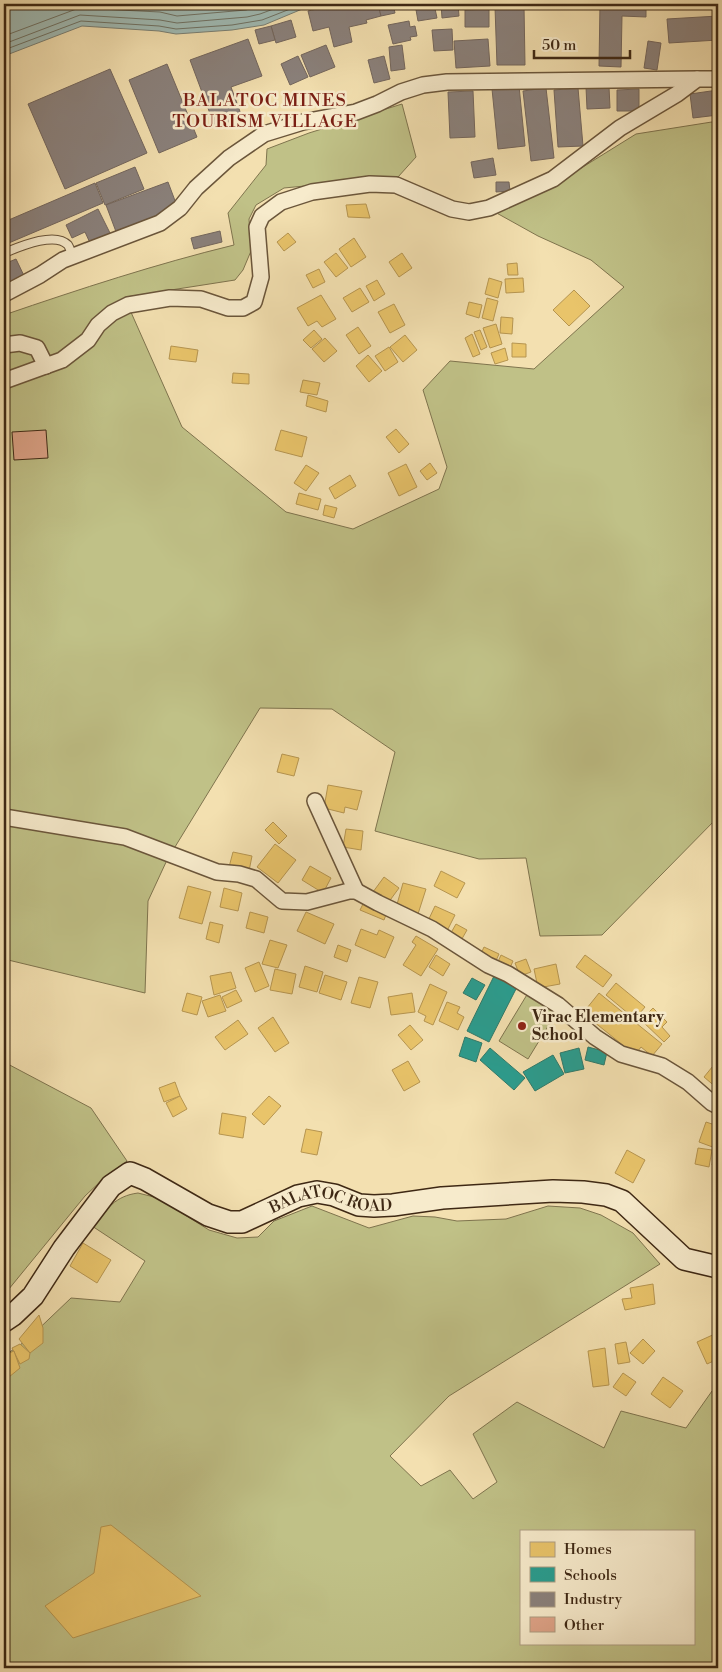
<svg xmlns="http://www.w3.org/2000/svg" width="722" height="1672" font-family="'Libre Bodoni',serif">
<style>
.green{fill:#c0c187;stroke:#7f744e;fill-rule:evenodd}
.water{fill:#a0bbb5;stroke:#798075}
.homes{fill:#e9c46a;stroke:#b69550}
.schools{fill:#2a9d8f;stroke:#307a6a}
.industry{fill:#8a817c;stroke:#73665d}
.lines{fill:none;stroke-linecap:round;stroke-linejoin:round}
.shore{stroke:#6f7264;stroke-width:1}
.building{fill:#dfa489;stroke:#3e2814}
.lane-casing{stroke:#6b563b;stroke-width:10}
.street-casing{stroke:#6b563b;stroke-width:18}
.secondary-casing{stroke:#3e2814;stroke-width:24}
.lane{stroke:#f7ebcc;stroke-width:8}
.street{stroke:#f7ebcc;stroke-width:15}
.secondary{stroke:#f7ebcc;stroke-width:21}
.poi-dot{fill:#8f2418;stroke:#f7ebcc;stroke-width:2}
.labels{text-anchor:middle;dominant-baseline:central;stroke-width:5;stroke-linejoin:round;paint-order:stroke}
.poi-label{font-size:16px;font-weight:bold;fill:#3e2814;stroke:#f7ebcc;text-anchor:start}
.street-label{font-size:16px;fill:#3e2814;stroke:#f7ebcc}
.neighbourhood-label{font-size:18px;letter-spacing:1px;fill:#7a1f14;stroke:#f7ebcc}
</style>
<rect width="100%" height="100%" fill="#f3e0b0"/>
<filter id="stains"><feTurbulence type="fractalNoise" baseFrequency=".004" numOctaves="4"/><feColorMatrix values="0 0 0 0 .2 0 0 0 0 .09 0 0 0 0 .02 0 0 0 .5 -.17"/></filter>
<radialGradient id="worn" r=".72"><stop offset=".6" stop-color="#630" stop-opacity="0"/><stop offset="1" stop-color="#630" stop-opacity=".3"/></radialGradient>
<g class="green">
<path d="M 402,104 L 416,157 L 398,177 L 284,188 L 256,205 L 249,219 L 251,251 L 243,270 L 235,280 L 126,297 L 130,310 L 182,427 L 286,512 L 353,529 L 439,489 L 447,467 L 423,390 L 450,361 L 534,369 L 624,287 L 591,260 L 538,236 L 493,211 L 549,188 L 636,134 L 718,121 L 718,817 L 602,935 L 540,936 L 526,858 L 479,859 L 375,831 L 395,752 L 332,709 L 260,708 L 167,860 L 148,901 L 145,993 L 4,959 L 4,315 C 80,289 156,264 234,245 L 228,213 L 266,165 L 267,149 L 309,133 Z"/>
<polygon points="528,993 558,1010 528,1059 499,1041"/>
<polygon points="4,1062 91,1108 127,1161 101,1181 85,1196 4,1295"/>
<path d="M 138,1193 L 158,1198 L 209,1230 L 237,1238 L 258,1237 L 274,1221 L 312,1206 L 369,1228 L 413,1216 L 435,1217 L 457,1221 L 506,1219 L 548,1206 L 580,1208 L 601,1215 L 633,1233 L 660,1264 L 449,1396 L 390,1456 L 421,1486 L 450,1470 L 473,1499 L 497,1482 L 473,1434 L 517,1402 L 604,1448 L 621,1411 L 686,1428 L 712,1391 L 718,1395 L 718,1668 L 4,1668 L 4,1356 L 27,1340 L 71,1298 L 120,1302 L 145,1261 L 92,1226 C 107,1209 115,1196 138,1193 ZM 521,1531 L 693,1531 L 693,1643 L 521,1643 Z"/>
</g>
<polygon class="water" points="4,4 324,4 307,7 264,25 232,30 176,34 159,31 82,26 4,56"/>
<g class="homes">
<polygon points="366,204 370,218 348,217 346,205"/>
<polygon points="288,233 296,242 284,251 277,242"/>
<polygon points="354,238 366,257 351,267 339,249"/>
<polygon points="336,253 348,268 336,277 324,262"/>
<polygon points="402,253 412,268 399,277 389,262"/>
<polygon points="517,263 518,275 508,275 507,264"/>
<polygon points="319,269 325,282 313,288 306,275"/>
<polygon points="489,278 502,282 498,298 485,294"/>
<polygon points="523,278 524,292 506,293 505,279"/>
<polygon points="377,280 385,294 374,301 366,286"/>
<polygon points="360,288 369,302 352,312 343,298"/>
<polygon points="574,290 590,306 569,326 553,310"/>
<polygon points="321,295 336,319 322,327 317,321 308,326 297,308"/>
<polygon points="487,298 498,301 493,321 482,318"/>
<polygon points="469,302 482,305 479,318 466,314"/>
<polygon points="394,304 405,325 390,333 378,312"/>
<polygon points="501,317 513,318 512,334 500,333"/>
<polygon points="496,324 502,344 490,348 483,328"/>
<polygon points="358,327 371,346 359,354 346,335"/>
<polygon points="314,330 322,339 311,348 303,340"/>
<polygon points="480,330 487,347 481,350 474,332"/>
<polygon points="472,334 480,354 473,357 465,338"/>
<polygon points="405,335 417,350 403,362 390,347"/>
<polygon points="325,338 337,351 324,362 312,349"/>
<polygon points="512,343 526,344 526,357 512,357"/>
<polygon points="171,346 198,350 196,362 169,359"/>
<polygon points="389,347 398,362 385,371 375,356"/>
<polygon points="505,348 508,360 495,364 491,353"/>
<polygon points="368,355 382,371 369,382 356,366"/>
<polygon points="233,373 249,374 249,384 232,383"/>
<polygon points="303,380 320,383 317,395 300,392"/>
<polygon points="308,395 328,401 326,412 306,406"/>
<polygon points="396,429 409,444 399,453 386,437"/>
<polygon points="281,430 307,437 302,457 275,450"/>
<polygon points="430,463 437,473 427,480 420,471"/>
<polygon points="406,464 417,487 399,496 388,473"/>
<polygon points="306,465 319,473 306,491 294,483"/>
<polygon points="350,475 356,486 335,499 329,488"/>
<polygon points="299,493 321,499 318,510 296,504"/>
<polygon points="325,505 337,508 334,518 323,515"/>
<polygon points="282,754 299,758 294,776 277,772"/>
<polygon points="328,785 362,791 357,810 345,807 344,813 324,808"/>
<polygon points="273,822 287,836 279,844 265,830"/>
<polygon points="346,829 363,831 361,850 343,847"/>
<polygon points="275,844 296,860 278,883 257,867"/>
<polygon points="233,852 252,856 249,871 229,867"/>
<polygon points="310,866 331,878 323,893 302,880"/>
<polygon points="441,871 465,883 457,898 434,886"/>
<polygon points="384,877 399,888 388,903 373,892"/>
<polygon points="403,883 426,889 418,914 396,908"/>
<polygon points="188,886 211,892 202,924 179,918"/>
<polygon points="224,888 242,893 238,911 220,907"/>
<polygon points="364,902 387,912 384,920 360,910"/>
<polygon points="435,906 455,915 446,933 427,923"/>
<polygon points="250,912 268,917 264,933 246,928"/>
<polygon points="306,912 334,924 325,944 297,931"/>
<polygon points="210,922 223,925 219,943 206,939"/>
<polygon points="456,924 467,930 459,944 448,938"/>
<polygon points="361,929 377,935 379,930 394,937 385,958 355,945"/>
<polygon points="416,936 438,949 421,976 403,965 416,945 412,942"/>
<polygon points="270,940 287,945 278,968 262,964"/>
<polygon points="338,945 351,950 347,962 334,957"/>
<polygon points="484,947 499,954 494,965 479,958"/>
<polygon points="436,955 450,964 443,976 429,967"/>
<polygon points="501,955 513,961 509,970 497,964"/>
<polygon points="585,955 612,975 603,987 576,967"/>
<polygon points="526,959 531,972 520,976 515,963"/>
<polygon points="259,962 269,986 255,992 245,968"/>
<polygon points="556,964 560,984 538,988 534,969"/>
<polygon points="305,966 323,972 317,992 299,987"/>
<polygon points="275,969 296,974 292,994 270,990"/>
<polygon points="231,972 236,988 214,995 210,976"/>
<polygon points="325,975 347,982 341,1000 319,993"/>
<polygon points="359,977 378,982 370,1008 351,1003"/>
<polygon points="616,983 645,1007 635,1019 606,995"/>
<polygon points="430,984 447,992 433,1025 424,1021 426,1016 418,1012"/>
<polygon points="236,990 242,1001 227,1008 222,997"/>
<polygon points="187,993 202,997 197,1015 182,1011"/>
<polygon points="412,993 415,1012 391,1015 388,997"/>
<polygon points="599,993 662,1044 652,1056 641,1047 635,1055 583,1013"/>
<polygon points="220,995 226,1011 208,1017 202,1001"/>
<polygon points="447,1002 460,1007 457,1013 464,1017 458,1030 439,1021"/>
<polygon points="653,1008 667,1022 662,1027 670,1036 664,1042 641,1020"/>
<polygon points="273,1017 289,1043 275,1052 258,1028"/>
<polygon points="238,1020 248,1034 225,1050 215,1037"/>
<polygon points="410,1025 423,1040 411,1050 398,1035"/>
<polygon points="408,1061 420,1082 404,1091 392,1070"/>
<polygon points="717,1061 718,1062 718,1089 704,1077"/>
<polygon points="175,1082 180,1096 164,1102 159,1088"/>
<polygon points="180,1096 187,1109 173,1117 166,1103"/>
<polygon points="269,1096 281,1106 264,1125 252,1114"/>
<polygon points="222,1113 246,1117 243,1138 219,1134"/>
<polygon points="706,1122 718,1126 718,1149 699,1142"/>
<polygon points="306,1129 322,1132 317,1155 301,1152"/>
<polygon points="698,1148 712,1150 709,1167 695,1164"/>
<polygon points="716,1149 718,1150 718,1166 712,1165"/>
<polygon points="627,1150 645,1160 633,1183 615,1173"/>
<polygon points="83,1243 111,1260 97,1283 70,1266"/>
<polygon points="653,1284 655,1304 625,1310 622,1299 632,1298 630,1288"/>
<polygon points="39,1315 43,1328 43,1343 30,1353 19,1339"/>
<polygon points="717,1333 718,1336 718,1359 707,1364 697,1342"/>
<polygon points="643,1339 655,1351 643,1364 630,1353"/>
<polygon points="626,1342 630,1362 618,1364 615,1344"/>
<polygon points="20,1344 30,1353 29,1359 20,1364 12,1348"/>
<polygon points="605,1348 609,1385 593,1387 588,1351"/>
<polygon points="14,1351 20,1368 9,1377 4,1365 4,1355"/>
<polygon points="623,1373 636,1382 626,1396 613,1387"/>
<polygon points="663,1377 683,1391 670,1408 651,1394"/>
<polygon points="111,1525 201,1596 73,1638 45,1606 94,1573 101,1527"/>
</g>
<g class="schools">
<polygon points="494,976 517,987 489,1042 467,1031"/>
<polygon points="472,978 485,985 476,1000 463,993"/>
<polygon points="465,1037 482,1043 476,1062 459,1056"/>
<polygon points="588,1047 607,1052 604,1065 585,1060"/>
<polygon points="490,1048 525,1078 514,1090 480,1060"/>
<polygon points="579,1048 584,1069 565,1073 560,1053"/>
<polygon points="553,1055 564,1074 535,1091 523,1072"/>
</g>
<g class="industry">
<polygon points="338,4 378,4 381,16 366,20 367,23 349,27 352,42 334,47 329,27 313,31 308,11"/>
<polygon points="378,4 393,4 395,13 381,16"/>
<polygon points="415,4 434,4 437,18 418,21"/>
<polygon points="441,4 458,4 459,16 442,18"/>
<polygon points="600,4 646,4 646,17 622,16 621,67 599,66"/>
<polygon points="524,6 525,65 497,65 495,7"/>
<polygon points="489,9 489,27 465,27 465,10"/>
<polygon points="718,16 718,40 669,43 667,19"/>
<polygon points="291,20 296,37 276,43 271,26"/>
<polygon points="409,21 410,27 415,26 417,36 410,37 411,40 393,44 388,25"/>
<polygon points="271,26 275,40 259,44 255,30"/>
<polygon points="452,29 453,50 434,51 432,30"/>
<polygon points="248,39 262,76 231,87 242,117 215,127 190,60"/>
<polygon points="488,39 490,66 456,68 454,41"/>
<polygon points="648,41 661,43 657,70 644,68"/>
<polygon points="326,45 335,67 310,77 301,55"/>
<polygon points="402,45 405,69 391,71 389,47"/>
<polygon points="298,56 308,77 290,85 281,64"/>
<polygon points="384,56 390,79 374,83 368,60"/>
<polygon points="167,64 197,137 159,153 129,80"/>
<polygon points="110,69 147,153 65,189 28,104"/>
<polygon points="519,86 525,146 498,149 492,89"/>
<polygon points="586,87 609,87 610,108 587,109"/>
<polygon points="546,88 554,158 531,161 523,91"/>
<polygon points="578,88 583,146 558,147 554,90"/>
<polygon points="639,89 639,111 617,111 617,90"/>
<polygon points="718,90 718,115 693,118 690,94"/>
<polygon points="473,91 475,137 450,138 448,92"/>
<polygon points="493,158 496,175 474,178 471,162"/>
<polygon points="135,167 144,189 105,205 96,183"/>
<polygon points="168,182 180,214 118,237 106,205"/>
<polygon points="496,182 509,182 510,191 496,192"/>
<polygon points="95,183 103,203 4,245 4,222"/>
<polygon points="98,209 111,235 91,245 85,232 72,238 66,225"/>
<polygon points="220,231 222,242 194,249 191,238"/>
<polygon points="16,259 27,282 4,292 4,264"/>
</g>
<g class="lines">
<g class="shore">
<polyline points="4,36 79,8 160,12 177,16 246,10 267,4"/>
<polyline points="4,44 80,15 160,20 177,23 247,17 260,14 287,4"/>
<polyline points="4,50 81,21 159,26 176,29 232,25 262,20 303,4"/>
</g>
</g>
<polygon class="building" points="46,430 48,458 14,460 12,432"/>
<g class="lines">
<defs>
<path id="lane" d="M 4,253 C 19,247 55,231 68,245 C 70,248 71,253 73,256"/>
<g id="street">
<polyline points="4,294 40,275 63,260 160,223 180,208 196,188 229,158 264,134 303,122 356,112 377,104 401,92 423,85 447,82 697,79"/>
<polyline points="4,345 20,343 37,348 46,366"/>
<polyline points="4,381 62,360 88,340 98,325 112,313 128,305 170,298 201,299 228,308 243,308 254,302 261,277 257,227 262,216 281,202 312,192 370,184 396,185 452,209 469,212 489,208 553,179 620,128 677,94 697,79 718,79"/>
<polyline points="315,801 356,891"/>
<polyline points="4,817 125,837 217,872 239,874 256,879 282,901 307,902 349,891 356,891 378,903 432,929 488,965 508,974 558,1005 595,1037 621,1054 662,1066 688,1082 712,1103 718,1106"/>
</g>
<g id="secondary">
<path id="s1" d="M 4,1321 L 13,1315 L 33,1296 L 64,1248 L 111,1186 L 130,1173 L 145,1179 L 208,1215 L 229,1222 L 242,1222 L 298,1196 L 317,1192 L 334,1195 L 359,1205 L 374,1206 L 393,1205 L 442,1198 L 553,1191 L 583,1192 L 606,1195 L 622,1201 L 684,1259 L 718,1267"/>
</g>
</defs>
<use href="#lane" class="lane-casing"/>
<use href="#street" class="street-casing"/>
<use href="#secondary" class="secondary-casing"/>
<use href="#lane" class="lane"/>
<use href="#street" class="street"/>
<use href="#secondary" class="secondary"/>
</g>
<circle class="poi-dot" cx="522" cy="1026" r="5"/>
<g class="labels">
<g class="poi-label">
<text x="532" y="1017">Virac Elementary<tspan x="532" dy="18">School</tspan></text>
</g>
<g class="street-label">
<text stroke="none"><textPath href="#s1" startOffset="415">BALATOC ROAD</textPath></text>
</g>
<g class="neighbourhood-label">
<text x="265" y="100">BALATOC MINES<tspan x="265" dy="21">TOURISM VILLAGE</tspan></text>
</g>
</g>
<rect width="722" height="1672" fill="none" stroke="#f3e0b0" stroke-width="20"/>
<rect x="5" y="5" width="712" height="1662" fill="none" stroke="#3e2814" stroke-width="2.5"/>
<rect x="10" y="10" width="702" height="1652" fill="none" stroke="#3e2814"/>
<rect x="520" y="1530" width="175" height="115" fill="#f7ebcc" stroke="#ad9d82"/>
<rect x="530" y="1542" width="25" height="15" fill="#e9c46a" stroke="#ad9d82"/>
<text x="564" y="1554" font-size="15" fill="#3e2814">Homes</text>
<rect x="530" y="1567" width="25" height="15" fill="#2a9d8f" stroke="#ad9d82"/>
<text x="564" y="1580" font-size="15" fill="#3e2814">Schools</text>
<rect x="530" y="1592" width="25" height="15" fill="#8a817c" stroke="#ad9d82"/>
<text x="564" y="1604" font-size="15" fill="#3e2814">Industry</text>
<rect x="530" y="1617" width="25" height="15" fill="#dfa489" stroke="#ad9d82"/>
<text x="564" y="1630" font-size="15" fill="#3e2814">Other</text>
<path d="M534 50v8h96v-8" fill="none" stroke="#3e2814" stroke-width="2.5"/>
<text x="542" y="50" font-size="15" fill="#3e2814" stroke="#f7ebcc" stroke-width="4" paint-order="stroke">50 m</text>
<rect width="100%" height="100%" filter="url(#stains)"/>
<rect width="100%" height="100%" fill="url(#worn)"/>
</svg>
